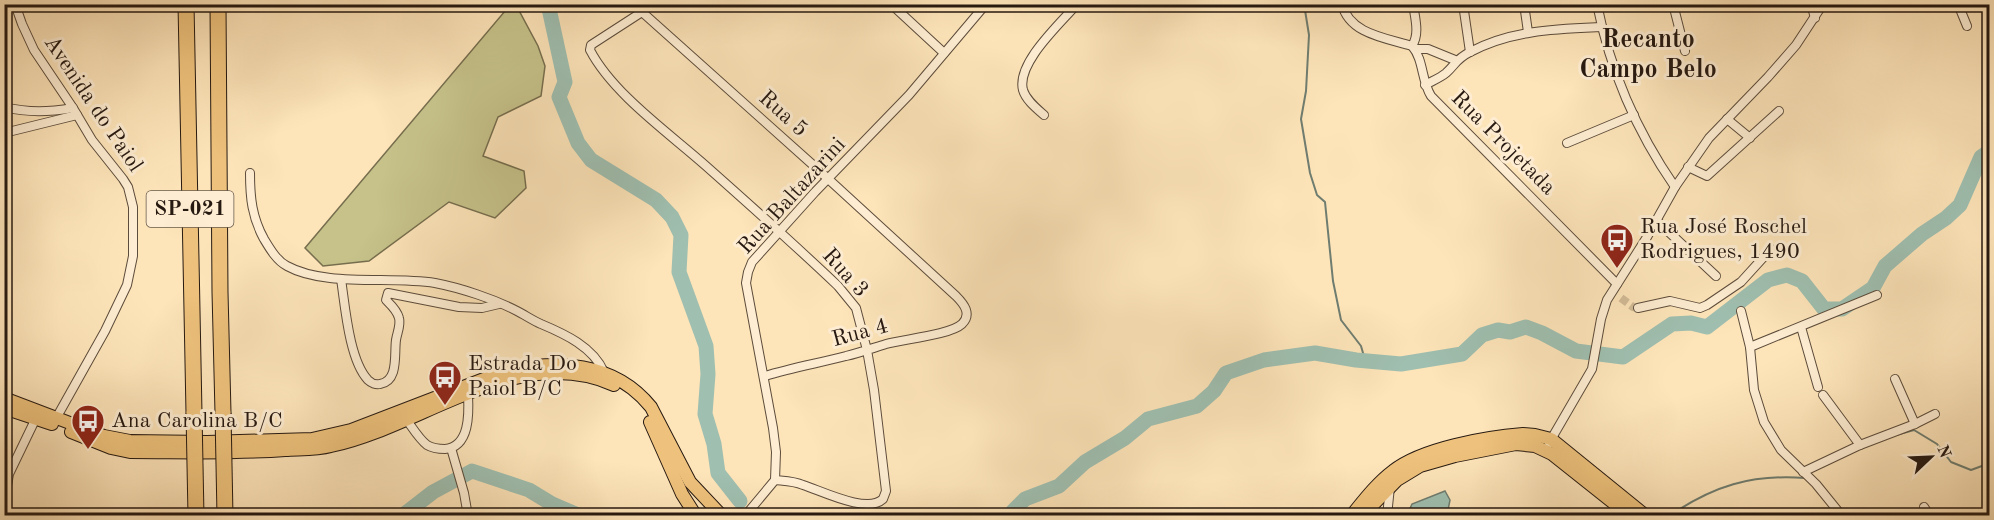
<svg xmlns="http://www.w3.org/2000/svg" width="1994" height="520" font-family="'Old Standard TT',serif">
<style>
.green{fill:#c6c28a;stroke:#766e4e;stroke-width:1.5}
.water{fill:#9fbfb0;stroke:#6f7d70;stroke-width:1.5}
.lines{fill:none;stroke-linecap:round;stroke-linejoin:round}
.stream{stroke:#6f7d70;stroke-width:2}
.river{stroke:#9fbfb0;stroke-width:15}
.street-tunnel{stroke:#d2bb97;stroke-width:8;stroke-dasharray:8 4;stroke-linecap:butt}
.street-casing{stroke:#5c4c3b;stroke-width:10}
.primary-casing{stroke:#261911;stroke-width:14}
.highway-casing{stroke:#261911;stroke-width:17}
.street{stroke:#feedd2;stroke-width:8}
.primary{stroke:#eec27c;stroke-width:12}
.highway{stroke:#eec27c;stroke-width:15}
.highway-bridge-casing{stroke:#261911;stroke-width:17;stroke-linecap:butt}
.highway-bridge{stroke:#eec27c;stroke-width:15}
.labels{text-anchor:middle;dominant-baseline:central;stroke-width:6;stroke-linejoin:round;paint-order:stroke}
.shield{fill:#feedd2;stroke:#67594b;stroke-width:1.5}
.shield-label{font-size:21px;font-weight:bold;fill:#261911}
.street-label{font-size:22px;fill:#261911;stroke:#feedd2}
.poi-label{font-size:22px;fill:#261911;stroke:#feedd2;text-anchor:start}
.quarter-label{font-size:26px;font-weight:bold;fill:#261911;stroke:#feedd2}
</style>
<rect width="100%" height="100%" fill="#fde4b9"/>
<filter id="stains"><feTurbulence type="fractalNoise" baseFrequency=".00333" numOctaves="4"/><feColorMatrix values="0 0 0 0 .2 0 0 0 0 .09 0 0 0 0 .02 0 0 0 .5 -.17"/></filter>
<radialGradient id="worn" r=".72"><stop offset=".6" stop-color="#630" stop-opacity="0"/><stop offset="1" stop-color="#630" stop-opacity=".3"/></radialGradient>
<polygon class="green" points="511,4 516,5 538,46 545,66 541,96 498,117 483,156 524,171 526,188 495,218 449,202 369,261 323,266 305,248"/>
<polygon class="water" points="1445,491 1450,500 1447,515 1407,515 1412,504"/>
<g class="lines">
<g class="stream">
<polyline points="1304,4 1309,35 1306,91 1301,119 1310,173 1317,195 1325,202 1333,281 1341,320 1361,346 1365,360"/>
<polyline points="1896,435 1914,430 1937,444 1951,462 1971,470 1990,463"/>
<path d="M 1669,516 C 1713,486 1751,474 1805,478"/>
</g>
<g class="river">
<polyline points="548,4 565,82 559,97 578,143 591,160 656,200 672,217 681,235 679,272 706,346 708,374 705,414 714,444 718,473 740,501"/>
<polyline points="754,515 755,516"/>
<polyline points="402,516 433,492 472,471 529,490 552,504 580,516"/>
<polyline points="1012,516 1013,511 1025,499 1059,486 1085,462 1125,438 1148,419 1197,406 1214,391 1226,373 1264,360 1315,353 1356,360 1401,364 1462,354 1482,335 1498,330 1510,332 1526,327 1542,333 1576,351 1623,357 1672,324 1691,323 1707,327 1768,280 1787,275 1802,281 1824,309 1842,309 1873,288 1885,266 1922,234 1946,218 1960,205 1981,157 1990,151"/>
</g>
<polyline class="street-tunnel" points="1621,298 1633,307 1638,308"/>
<defs>
<g id="street">
<polyline points="15,4 22,24 34,50 73,108 92,140 123,179 128,187 133,207 133,256 127,285 105,331 54,422"/>
<polyline points="891,4 944,53"/>
<path d="M 1342,4 C 1349,34 1386,38 1412,46"/>
<path d="M 1413,4 C 1415,18 1420,34 1412,46 C 1424,60 1421,80 1431,96 L 1617,284"/>
<polyline points="1463,4 1470,52"/>
<polyline points="1524,4 1528,32"/>
<path d="M 1597,4 C 1610,70 1637,132 1675,187"/>
<polyline points="1673,4 1685,51"/>
<polyline points="1811,4 1815,18"/>
<polyline points="1958,4 1967,26"/>
<polyline points="1415,49 1428,49 1455,60"/>
<path d="M 1425,85 C 1432,81 1440,78 1446,73 C 1456,64 1456,59 1470,52 C 1511,30 1556,29 1602,27"/>
<path d="M 4,107 C 29,113 49,112 73,108"/>
<path d="M 1044,115 C 1036,108 1026,100 1023,90 C 1016,63 1061,23 1077,4"/>
<polyline points="1727,119 1750,138"/>
<polyline points="4,133 77,115"/>
<polyline points="1567,143 1634,115"/>
<polyline points="1688,167 1707,176 1779,111"/>
<path d="M 250,173 C 250,198 252,217 264,239 C 270,249 277,261 287,266 C 325,287 390,276 435,283 C 461,288 494,299 517,311 C 525,315 532,320 541,324 C 565,334 593,347 604,372"/>
<polyline points="1657,221 1716,276"/>
<path d="M 341,279 C 345,305 349,360 368,380 C 371,383 376,385 380,384 C 399,381 394,354 396,340 C 397,333 401,325 399,318 C 397,310 391,305 386,300 L 388,293 L 459,307 L 482,308 L 499,304"/>
<polyline points="1638,308 1670,301 1700,308 1707,305 1741,282 1771,249"/>
<polyline points="1741,311 1750,347 1754,390 1764,422 1781,450 1816,484 1842,516"/>
<polyline points="1801,327 1818,387"/>
<polyline points="1750,347 1877,295"/>
<path d="M 765,376 C 791,368 819,363 846,356 C 859,353 873,348 886,344 C 904,339 950,335 962,324 C 972,314 964,304 956,296 L 813,165 L 642,12 L 591,45 L 590,50 C 613,94 669,133 706,166 C 750,205 795,245 838,286 L 856,308 L 867,350 L 874,390 L 886,491 L 883,499 C 867,514 822,491 803,485 C 794,481 785,481 775,480"/>
<polyline points="1895,379 1915,424"/>
<polyline points="1823,395 1860,445"/>
<path d="M 406,419 C 412,427 419,439 427,445 C 432,448 439,449 445,449 C 470,447 469,413 468,395"/>
<polyline points="1549,443 1592,369 1601,319 1607,300 1647,237 1675,187 1709,138 1768,77 1796,45 1823,4"/>
<polyline points="451,448 464,493 468,516"/>
<polyline points="1803,472 1860,445 1915,424 1935,414"/>
<polyline points="4,503 9,474 36,418"/>
<polyline points="1924,507 1930,516"/>
<polyline points="745,516 775,480 776,452 773,428 746,283 748,272 752,262 815,192 909,95 986,4"/>
<polyline points="1387,516 1390,487"/>
</g>
<g id="primary">
<path d="M 4,398 L 104,436 L 130,441 L 207,442 L 312,439 L 351,430 L 502,372 C 556,359 614,361 651,407 L 690,482 L 722,516"/>
<polyline points="4,408 52,424"/>
<polyline points="650,422 682,494 696,516"/>
<path d="M 71,432 L 111,448 L 130,452 C 182,452 234,454 285,450 C 300,449 316,450 331,446 C 422,427 518,342 614,385"/>
<path d="M 1351,516 C 1364,500 1377,483 1393,471 C 1422,448 1486,437 1523,434 L 1535,435 L 1551,439 L 1646,516"/>
<polyline points="1362,516 1397,480 1420,466 1455,456 1516,444 1535,446 1552,454 1630,516"/>
</g>
<g id="highway">
<polyline points="186,4 194,413"/>
<polyline points="218,4 220,292 223,413"/>
</g>
</defs>
<use href="#street" class="street-casing"/>
<use href="#primary" class="primary-casing"/>
<use href="#highway" class="highway-casing"/>
<use href="#street" class="street"/>
<use href="#primary" class="primary"/>
<use href="#highway" class="highway"/>
<defs>
<g id="highway-bridge">
<polyline points="194,413 196,516"/>
<polyline points="223,413 225,516"/>
</g>
</defs>
<use href="#highway-bridge" class="highway-bridge-casing"/>
<use href="#highway-bridge" class="highway-bridge"/>
</g>
<defs>
<symbol id="bus-pin" viewBox="-11 -11 22 30"><path d="M0 17L-7.5 6A9.5 9.5 0 1 1 7.5 6Z" fill="#8f2418" stroke="#feedd2"/><path d="M-5-6H5V4H4V6H2V4H-2V6H-4V4H-5ZM-3.5-4V0h7V-4ZM-3.5 1.2v1.5H-2V1.2ZM2 1.2v1.5H3.5V1.2Z" fill="#fff"/></symbol>
</defs>
<g fill-rule="evenodd">
<use href="#bus-pin" x="1598" y="221" width="38" height="52"/>
<use href="#bus-pin" x="426" y="358" width="38" height="52"/>
<use href="#bus-pin" x="69" y="402" width="38" height="52"/>
</g>
<g class="labels">
<rect class="shield" x="146.5" y="191" width="87" height="36" rx="4.5"/>
<g class="shield-label">
<text x="190" y="209">SP-021</text>
</g>
<g class="street-label">
<text transform="translate(93 104) rotate(56)">Avenida do Paiol</text>
<text transform="translate(783 114) rotate(42)">Rua 5</text>
<text transform="translate(1503 143) rotate(45)">Rua Projetada</text>
<text transform="translate(792 196) rotate(-48)">Rua Baltazarini</text>
<text transform="translate(845 273) rotate(48)">Rua 3</text>
<text transform="translate(860 333) rotate(-15)">Rua 4</text>
</g>
<g class="poi-label">
<text x="1640" y="227">Rua José Roschel<tspan x="1640" dy="25">Rodrigues, 1490</tspan></text>
<text x="468" y="364">Estrada Do<tspan x="468" dy="25">Paiol B/C</tspan></text>
<text x="111" y="421">Ana Carolina B/C</text>
</g>
<g class="quarter-label">
<text x="1648" y="40">Recanto<tspan x="1648" dy="30">Campo Belo</tspan></text>
</g>
</g>
<rect width="1994" height="520" fill="none" stroke="#fde4b9" stroke-width="24"/>
<rect x="6" y="6" width="1982" height="508" fill="none" stroke="#261911" stroke-width="3"/>
<rect x="12" y="12" width="1970" height="496" fill="none" stroke="#261911" stroke-width="1.5"/>
<g transform="translate(1931 457) rotate(67)" stroke="#feedd2" stroke-width="4.5" paint-order="stroke">
<path d="M0-4.5L10 22L0 15L-10 22Z" fill="#261911"/>
<text y="-9" font-size="16" font-weight="bold" text-anchor="middle" fill="#261911">N</text>
</g>
<rect width="100%" height="100%" filter="url(#stains)"/>
<rect width="100%" height="100%" fill="url(#worn)"/>
</svg>
